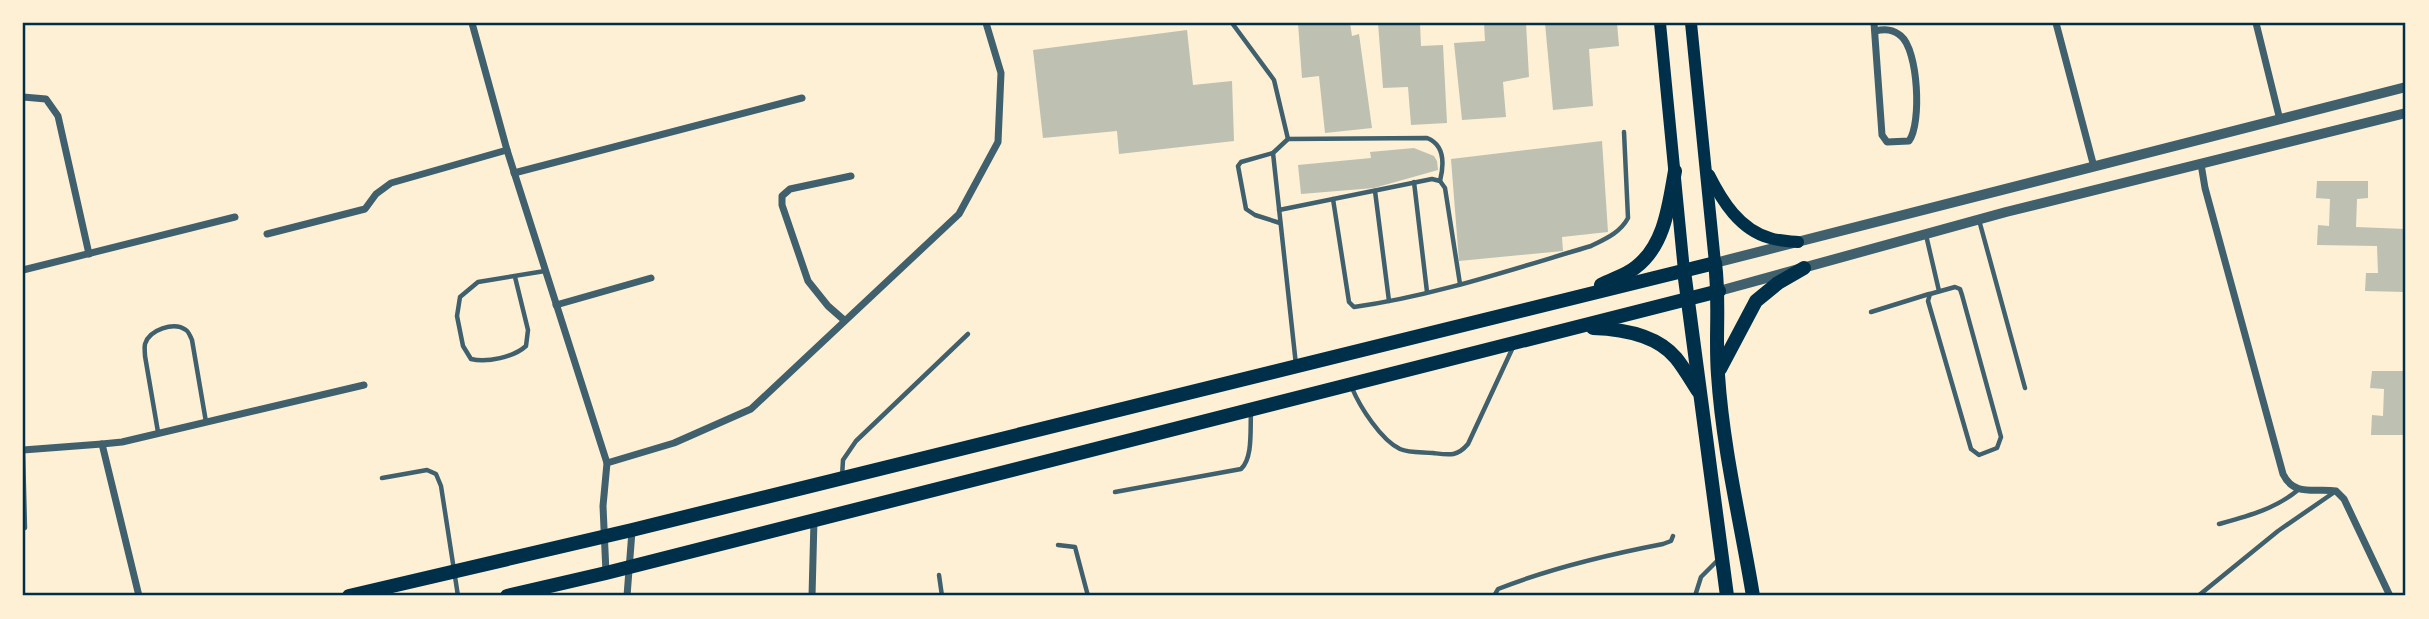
<svg xmlns="http://www.w3.org/2000/svg" width="2429" height="619" font-family="Overpass,sans-serif">
<style>
.building{fill:#bec0b2}
.lines{fill:none;stroke-linecap:round;stroke-linejoin:round}
.service{stroke:#3f606c;stroke-width:4.5}
.minor{stroke:#3f606c;stroke-width:7}
.tertiary{stroke:#3f606c;stroke-width:10}
.secondary{stroke:#003049;stroke-width:12}
.trunk{stroke:#003049;stroke-width:14}
.neatline{fill:none;stroke:#003049;stroke-width:2.5}
</style>
<rect width="100%" height="100%" fill="#fdf0d5"/>
<g class="building">
<polygon points="1298,23 1350,23 1352,36 1359,34 1372,128 1325,133 1319,76 1302,78"/>
<polygon points="1378,23 1420,23 1421,46 1443,45 1447,123 1411,125 1408,87 1383,88"/>
<polygon points="1484,23 1526,23 1529,77 1503,82 1506,117 1462,120 1454,43 1485,41"/>
<polygon points="1545,23 1617,23 1619,46 1589,49 1593,106 1553,110"/>
<polygon points="1187,30 1193,85 1232,81 1234,141 1119,154 1117,131 1043,138 1033,50"/>
<polygon points="1602,141 1608,232 1562,237 1563,251 1459,261 1451,159"/>
<polygon points="1414,148 1434,156 1437,161 1438,170 1374,188 1301,194 1298,165 1371,158 1370,152"/>
<polygon points="2317,181 2368,181 2368,198 2357,199 2356,227 2406,229 2406,292 2365,291 2366,273 2378,273 2377,246 2317,245 2318,225 2329,226 2330,199 2316,198"/>
<polygon points="2372,371 2406,371 2406,435 2371,435 2372,415 2383,416 2384,389 2370,388"/>
</g>
<g class="lines">
<g class="service">
<polyline points="1232,23 1274,80 1288,139"/>
<polyline points="1273,153 1241,162 1238,166 1246,209 1255,215 1280,223"/>
<polyline points="1414,182 1427,292"/>
<polyline points="1375,191 1389,301"/>
<path d="M 1333,199 L 1349,302 L 1354,307 C 1434,296 1513,269 1591,246 C 1605,239 1620,233 1628,218 L 1624,132"/>
<polyline points="1279,210 1432,179 1440,181 1445,188 1460,284"/>
<polyline points="1979,220 2025,388"/>
<polyline points="1926,235 1939,291"/>
<path d="M 515,277 L 528,330 L 526,346 C 514,357 487,363 471,359 L 463,346 L 457,316 L 460,297 L 478,282 L 545,271"/>
<polygon points="1955,287 1960,289 1962,295 2001,437 1997,448 1979,455 1971,449 1928,301 1930,294"/>
<polyline points="1871,312 1929,294"/>
<path d="M 1296,365 L 1273,153 L 1288,139 L 1427,138 C 1445,145 1444,165 1440,181"/>
<path d="M 1352,388 C 1360,407 1381,440 1400,449 C 1409,453 1423,452 1433,453 C 1449,455 1457,457 1468,444 L 1514,345"/>
<path d="M 158,432 L 145,356 C 145,352 144,348 145,344 C 149,330 174,321 186,330 C 189,332 190,336 192,340 L 206,422"/>
<polyline points="23,450 25,528"/>
<polyline points="842,477 843,460 856,441 968,334"/>
<polyline points="382,478 427,470 436,474 441,486 458,596"/>
<path d="M 1115,492 L 1241,469 C 1253,458 1250,430 1251,413"/>
<path d="M 2219,524 C 2248,516 2275,509 2298,490"/>
<polyline points="1058,545 1075,547 1088,596"/>
<polyline points="939,575 942,596"/>
<path d="M 1494,596 L 1498,589 C 1551,568 1606,555 1663,544 L 1671,541 L 1673,536"/>
<polyline points="1695,596 1701,577 1718,560"/>
<polyline points="2198,596 2278,531 2336,491"/>
</g>
<g class="minor">
<polyline points="472,23 507,150 607,463"/>
<path d="M 1874,23 L 1882,135 L 1887,142 L 1909,141 C 1922,123 1918,50 1901,36 C 1893,29 1885,29 1875,31"/>
<polyline points="2056,23 2094,167"/>
<polyline points="2256,23 2280,120"/>
<polyline points="23,97 46,99 58,116 89,254"/>
<path d="M 2201,164 L 2205,188 L 2283,474 C 2294,497 2315,488 2336,491 L 2344,499 L 2390,596"/>
<polyline points="514,173 802,98"/>
<polyline points="267,234 365,209 376,194 391,183 507,150"/>
<polyline points="23,270 235,217"/>
<polyline points="556,305 651,278"/>
<polyline points="844,320 828,306 808,281 782,205 782,196 790,189 851,176"/>
<polyline points="102,444 122,442 364,385"/>
<polyline points="23,450 102,444 139,596"/>
<polyline points="606,573 603,506 607,463 674,443 751,409 959,214 998,142 1001,73 986,23"/>
<polyline points="627,596 632,531"/>
<polyline points="812,596 814,520"/>
</g>
<g class="tertiary">
<polyline points="1715,263 2406,87"/>
<polyline points="1719,291 2006,212 2406,113"/>
</g>
<g class="secondary">
<polyline points="1660,23 1684,271"/>
<polyline points="1691,23 1715,263"/>
<path d="M 1709,175 C 1722,201 1740,230 1770,238 C 1778,241 1788,241 1798,242"/>
</g>
<g class="trunk">
<polyline points="1684,271 1727,596"/>
<path d="M 1601,285 C 1612,279 1627,275 1636,267 C 1665,245 1669,204 1675,171"/>
<path d="M 1593,328 C 1621,329 1657,335 1676,358 C 1684,368 1691,380 1698,391"/>
<polyline points="1720,369 1756,301 1778,283 1804,268"/>
<path d="M 349,596 L 632,530 L 1715,263 C 1720,301 1715,337 1718,375 C 1723,450 1741,523 1753,596"/>
<polyline points="507,596 606,573 1719,291"/>
</g>
</g>
<rect width="2429" height="619" fill="none" stroke="#fdf0d5" stroke-width="49"/>
<rect x="24" y="24" width="2380" height="570" class="neatline"/>
</svg>
